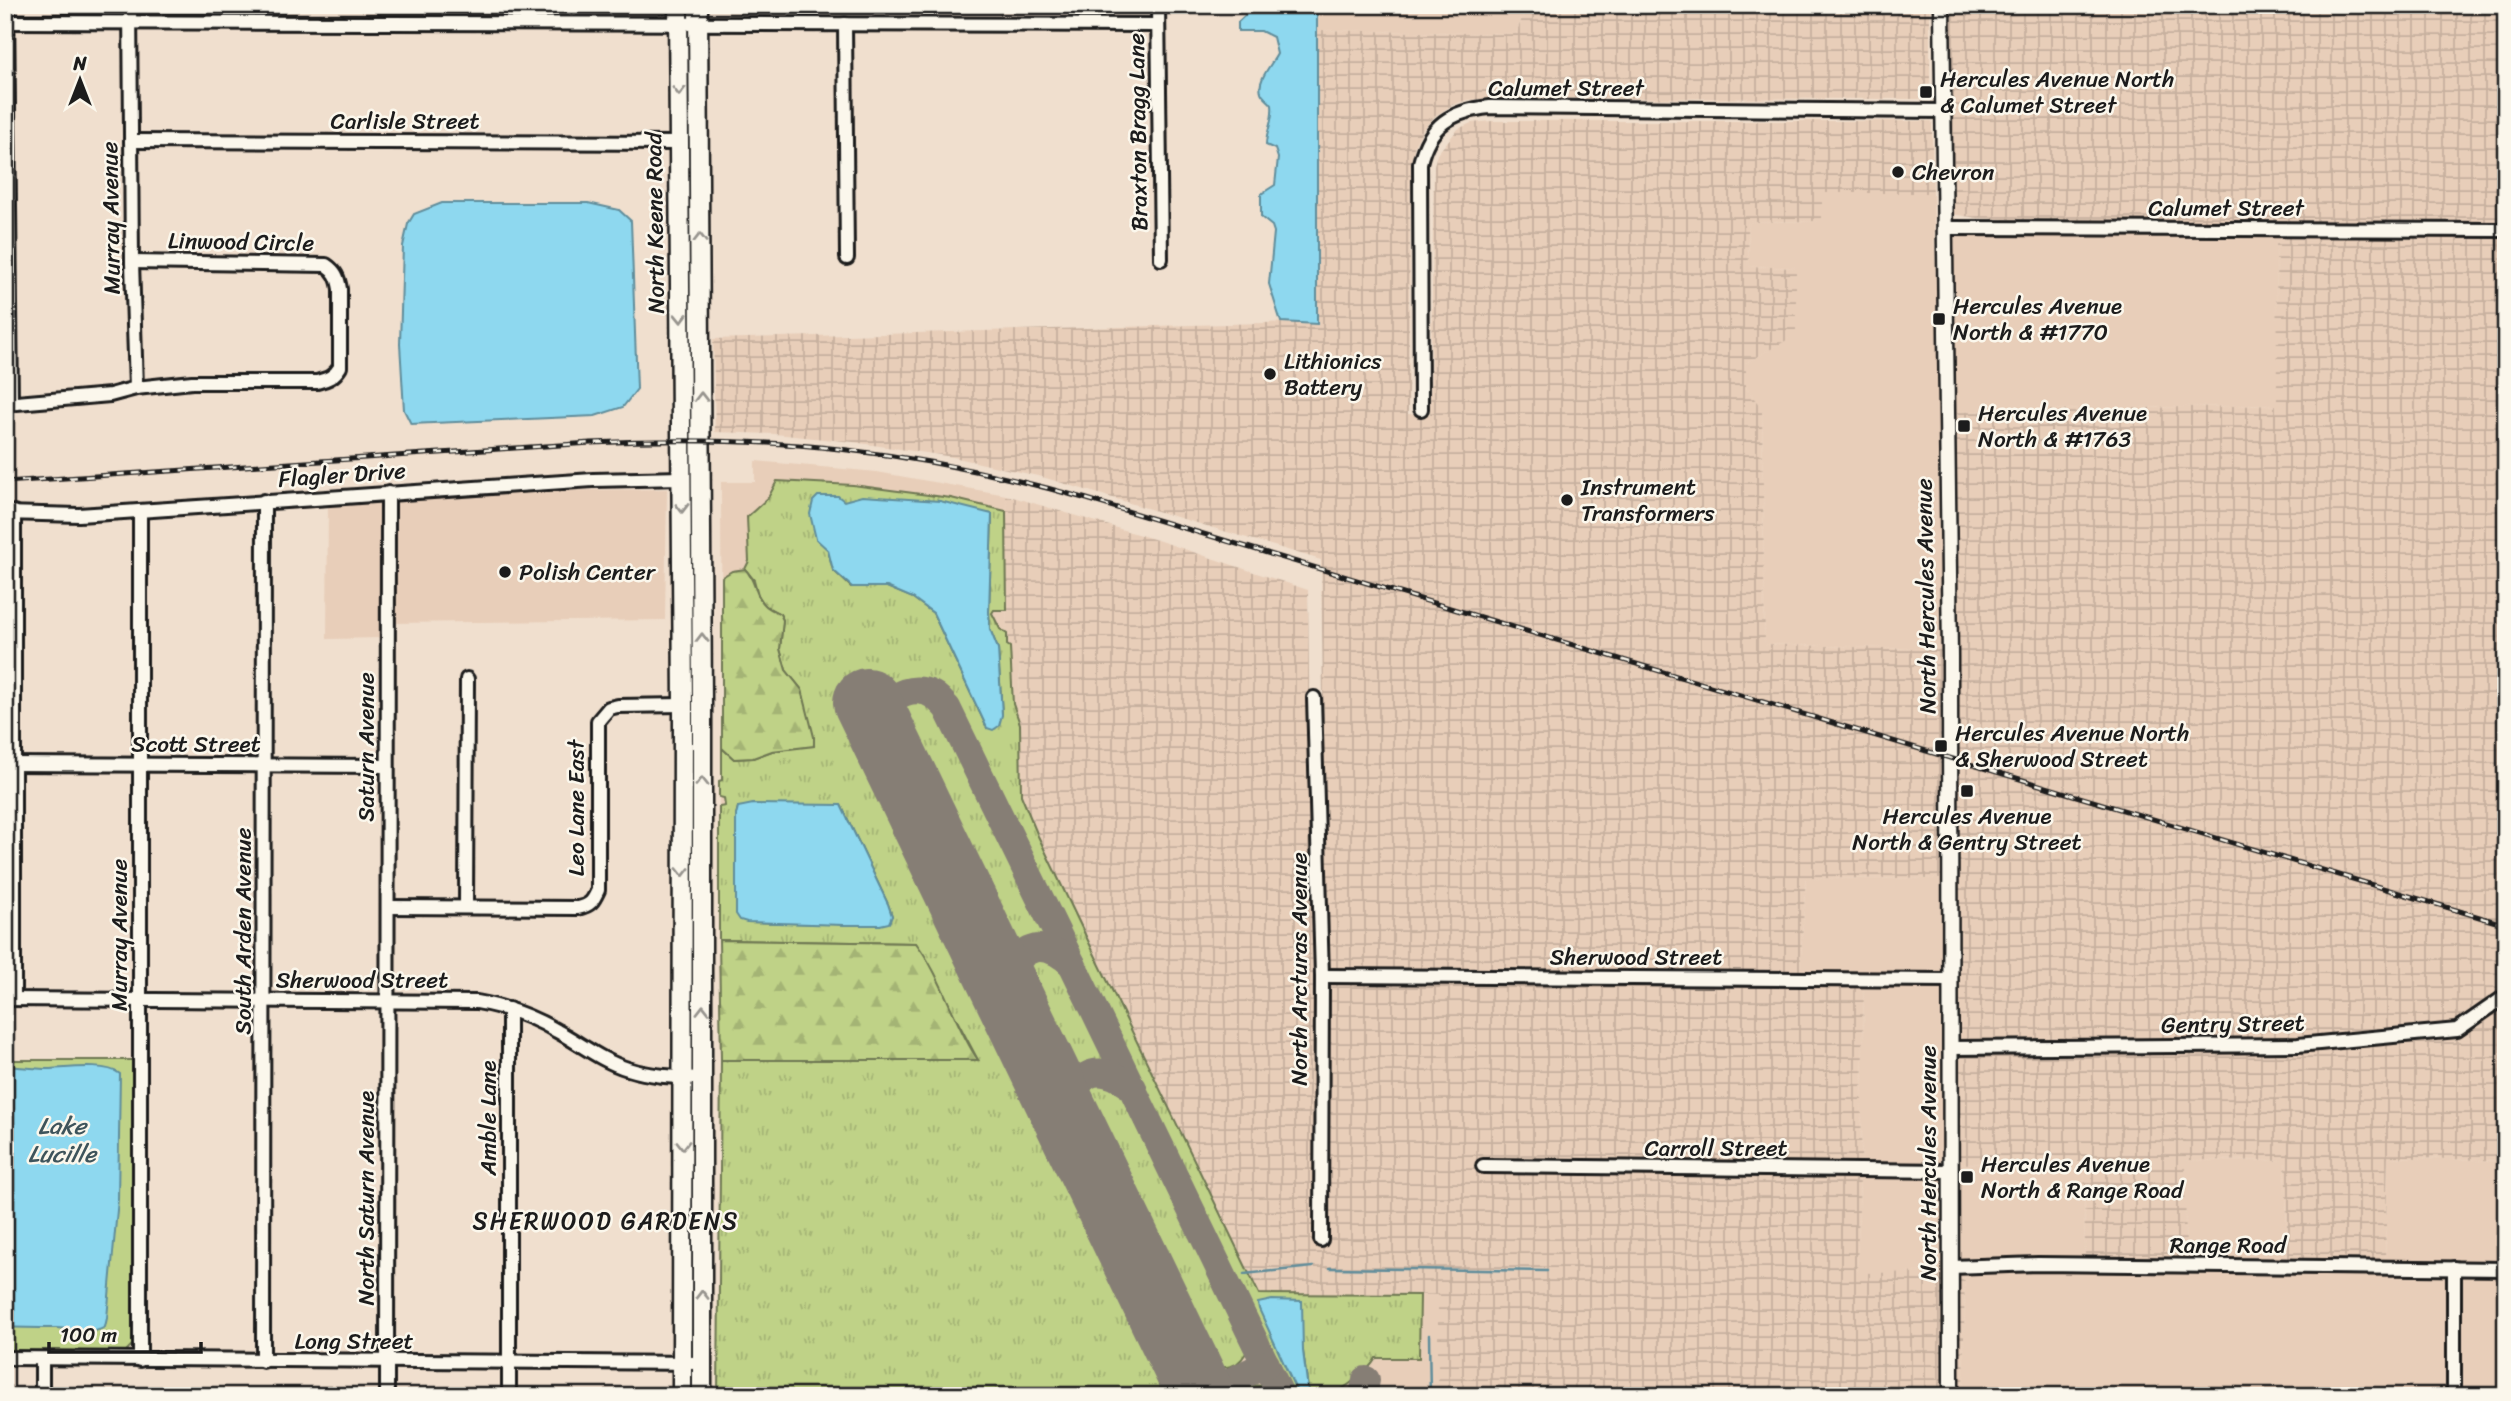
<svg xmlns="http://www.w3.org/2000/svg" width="2511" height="1401" font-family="Sriracha,sans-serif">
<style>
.built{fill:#e8ceb9}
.industrial{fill:url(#industrial-grid)}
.grass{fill:url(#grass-tufts);stroke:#6e7752;stroke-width:2;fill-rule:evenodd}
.forest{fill:url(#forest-firs);stroke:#6e7752;stroke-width:2}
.green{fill:#bfd287;stroke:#6e7752;stroke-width:2}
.water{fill:#8ed8ef;stroke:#608d9b;stroke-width:2}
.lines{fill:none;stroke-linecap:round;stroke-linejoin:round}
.stream{stroke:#608d9b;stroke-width:2.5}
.taxiway{stroke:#867e75;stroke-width:28}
.runway{stroke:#867e75;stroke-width:68}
.minor-casing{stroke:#1c1c1c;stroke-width:18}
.tertiary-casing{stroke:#1c1c1c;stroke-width:19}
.secondary-casing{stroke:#1c1c1c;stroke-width:23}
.minor{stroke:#fbf7ec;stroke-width:12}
.tertiary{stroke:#fbf7ec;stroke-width:14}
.secondary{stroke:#fbf7ec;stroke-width:18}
.rail-casing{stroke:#1c1c1c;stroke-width:5}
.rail{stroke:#fbf7ec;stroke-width:2.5;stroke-dasharray:8;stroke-linecap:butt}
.oneway{stroke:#97948e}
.poi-dot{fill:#1c1c1c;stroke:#fbf7ec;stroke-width:2.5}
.labels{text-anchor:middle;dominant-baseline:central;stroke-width:5;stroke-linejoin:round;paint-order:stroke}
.poi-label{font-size:23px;fill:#1c1c1c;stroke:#fbf7ec;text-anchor:start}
.street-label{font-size:23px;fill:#1c1c1c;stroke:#fbf7ec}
.water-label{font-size:24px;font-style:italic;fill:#3e545b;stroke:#fbf7ec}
.neighbourhood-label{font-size:24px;letter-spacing:2px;fill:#1c1c1c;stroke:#fbf7ec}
</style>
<defs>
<pattern id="industrial-grid" width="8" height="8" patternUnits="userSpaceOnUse" patternTransform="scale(1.75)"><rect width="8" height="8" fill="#e8ceb9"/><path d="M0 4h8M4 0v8" fill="none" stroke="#c6b09e"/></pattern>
<pattern id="grass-tufts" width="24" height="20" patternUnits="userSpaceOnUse" patternTransform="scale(1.75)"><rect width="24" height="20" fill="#bfd287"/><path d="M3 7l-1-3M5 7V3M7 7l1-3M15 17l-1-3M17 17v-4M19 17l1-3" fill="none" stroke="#a4b474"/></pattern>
<pattern id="forest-firs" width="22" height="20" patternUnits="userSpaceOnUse" patternTransform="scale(1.75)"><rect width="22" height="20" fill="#bfd287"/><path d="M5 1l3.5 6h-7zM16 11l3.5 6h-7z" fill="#a4b474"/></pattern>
</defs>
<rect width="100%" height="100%" fill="#f0dfce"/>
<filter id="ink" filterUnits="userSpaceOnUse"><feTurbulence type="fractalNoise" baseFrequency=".0143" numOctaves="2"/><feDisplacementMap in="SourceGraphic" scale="14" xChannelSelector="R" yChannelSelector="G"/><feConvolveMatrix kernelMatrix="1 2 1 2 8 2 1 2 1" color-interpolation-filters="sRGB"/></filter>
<g filter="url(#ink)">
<g class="built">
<polygon points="1317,5 1508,5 1526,7 1516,34 1317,30"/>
<polygon points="1822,193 1933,193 1942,472 1944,650 1765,644 1762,410 1746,387 1746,363 1796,334 1796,268 1749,266 1748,222 1821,221"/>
<polygon points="1951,234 2276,235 2278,405 1957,412 1955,650"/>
<polygon points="755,461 877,472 1006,495 1007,645 1019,645 1021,795 1038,836 1080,924 1259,1294 1438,1295 1438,1396 1115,1396 978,1060 721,1060 719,781 722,780 721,482 755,482"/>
<polygon points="667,489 665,620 392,623 393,499 521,491"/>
<polygon points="382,500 382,638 327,639 328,503"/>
<polygon points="1806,878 1944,879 1945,974 1820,973 1800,970"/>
<polygon points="1864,985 1945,986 1945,1165 1861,1165"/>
<polygon points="2388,1157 2506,1161 2506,1263 2385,1261"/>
<polygon points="2184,1160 2285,1161 2288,1261 2186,1260"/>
<polygon points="2084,1162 2085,1259 1956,1261 1955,1164"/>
<polygon points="1860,1176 1945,1177 1945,1272 1857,1274"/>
<polygon points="2038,1270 2449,1274 2449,1396 1963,1396 1965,1272"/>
<polygon points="2460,1274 2506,1275 2506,1396 2460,1396"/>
</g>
<g class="industrial">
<polygon points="1547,5 1930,5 1930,99 1491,98 1468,100 1452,105 1436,115 1423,129 1415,144 1411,161 1408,414 1430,414 1434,165 1437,154 1458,129 1471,123 1492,121 1932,121 1933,193 1822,193 1822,221 1748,222 1749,266 1796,268 1796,335 1746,363 1746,387 1762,409 1765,644 1944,650 1944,879 1806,878 1800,970 1820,973 1327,970 1321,560 1042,477 953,457 853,442 775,434 715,432 713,339 1293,322 1317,324 1317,30 1516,34 1526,7"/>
<polygon points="1948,5 2506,5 2506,224 2119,223 1977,218 1951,214"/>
<polygon points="2276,235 2506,236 2506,1161 2388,1157 2385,1261 2288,1261 2285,1161 2185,1160 2186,1260 2085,1259 2084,1162 1955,1164 1956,1054 2298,1051 2373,1043 2372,1032 2298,1039 1957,1042 1958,880 1955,879 1957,412 2277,405"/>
<polygon points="1006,495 1157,540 1308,590 1316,1246 1326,1246 1327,981 1864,985 1861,1165 1478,1160 1477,1172 1860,1176 1857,1273 1945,1272 1945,1396 1438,1396 1438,1295 1259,1294 1080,924 1038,836 1021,795 1019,646 1007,645"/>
<polygon points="1965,1272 1963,1396 1956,1396 1956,1273"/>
</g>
<g class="grass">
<path d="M 777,481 L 853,485 L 951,498 L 1006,511 L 1007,610 L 994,610 L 992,613 L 1000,629 L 1007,634 L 1007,645 L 1010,647 L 1013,704 L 1020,724 L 1021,795 L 1038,836 L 1080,924 L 1259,1294 L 1420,1295 L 1419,1358 L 1376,1358 C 1371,1367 1365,1372 1357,1378 C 1330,1401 1323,1396 1289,1396 L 951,700 C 919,667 883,689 849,709 L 1182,1396 L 718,1396 L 721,1060 L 978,1060 L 916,943 L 719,940 L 719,807 L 725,806 L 724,798 L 719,797 L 719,781 L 722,780 L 722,748 L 734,759 L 753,758 L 772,751 L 814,745 L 802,690 L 786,670 L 780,649 L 783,620 L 780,614 L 766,607 L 758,595 L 754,580 L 745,569 L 749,561 L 747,517 L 768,498 ZM 843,501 L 992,514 L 989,612 L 990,629 L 998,649 L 1002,715 L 987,728 L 933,613 L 913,598 L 887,587 L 851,587 L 833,570 L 828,550 ZM 841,805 L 888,904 L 892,916 L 880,925 L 747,922 L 737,914 L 736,815 L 738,807 ZM 1303,1351 L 1308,1389 L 1305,1394 L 1302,1394 L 1296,1390 L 1287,1368 Z"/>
<path d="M 920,696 L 933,702 L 939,709 L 1051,939 L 1024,940 L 1005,949 L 895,719 C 894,703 904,697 920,696 Z"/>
<path d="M 1041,958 L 1049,958 L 1066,968 L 1112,1062 L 1092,1062 L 1066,1073 L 1021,980 C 1022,967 1028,961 1041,958 Z"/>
<path d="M 1103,1082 L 1112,1082 L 1126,1091 L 1249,1346 C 1241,1368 1225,1372 1205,1362 L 1084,1112 C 1084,1097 1088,1086 1103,1082 Z"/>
<path d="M 1250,1385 C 1260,1385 1269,1386 1273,1396 L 1233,1396 L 1239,1389 Z"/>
</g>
<g class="forest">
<path d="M 745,569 C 756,580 754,595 765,605 C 769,609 775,611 780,614 L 783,620 L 780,649 L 786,670 L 802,690 L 814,737 L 814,746 L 772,751 L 753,758 L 734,759 L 722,748 L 722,577 L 732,571 Z"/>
<path d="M 719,940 L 916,943 C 943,978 953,1023 978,1060 L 721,1060 Z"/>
</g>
<polygon class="green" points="5,1060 132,1060 132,1345 125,1352 5,1351"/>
<g class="water">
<path d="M 1256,5 L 1317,5 L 1317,324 L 1281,322 L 1269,284 L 1274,232 L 1272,226 L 1261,217 L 1261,194 L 1275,185 L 1278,158 L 1275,149 L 1266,145 C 1266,131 1274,120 1272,105 C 1269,100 1263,98 1261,92 C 1257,80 1272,64 1277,54 L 1273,37 L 1261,31 L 1238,31 L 1238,22 Z"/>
<polygon points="442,203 588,203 619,210 631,221 637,389 623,407 595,416 411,424 404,410 400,344 403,246 408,224 414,214"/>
<polygon points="818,496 838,496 844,501 862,496 940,501 992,514 989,612 990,629 998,649 1002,715 999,726 993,730 987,728 933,613 913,598 887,587 852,587 833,570 828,550 816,539 810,514 813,501"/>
<polygon points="753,804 841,805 888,904 892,916 889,923 880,925 844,925 747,922 740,920 736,914 736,815 738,807"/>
<path d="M 5,1066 C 18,1067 31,1068 44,1069 C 63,1069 105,1062 120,1074 L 118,1199 L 107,1318 L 105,1327 C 88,1337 74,1328 56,1328 C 39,1328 22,1328 5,1327 Z"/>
<polygon points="1272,1300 1302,1301 1303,1351 1308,1390 1305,1394 1301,1394 1296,1390 1259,1309 1258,1303"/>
</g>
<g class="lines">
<g class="stream">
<polyline points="1330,1268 1547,1271"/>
<polyline points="1244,1274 1313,1267"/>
<polyline points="1429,1335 1430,1396"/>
</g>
<g class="taxiway">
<path d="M 883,736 C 884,729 883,720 885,714 C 890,692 917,684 935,696 C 939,699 943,704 947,708 L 1072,964"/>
<path d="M 1007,991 C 1012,950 1039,933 1072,964 L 1281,1396"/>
<path d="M 1069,1121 C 1069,1075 1096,1057 1133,1088"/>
<polyline points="1202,1396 1266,1364"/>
<polyline points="1363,1396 1366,1380"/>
</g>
<polyline class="runway" points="867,702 1201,1396"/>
<defs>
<g id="minor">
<polyline points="7,5 11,403"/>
<polyline points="130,5 132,262 136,388"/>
<polyline points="1158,5 1161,259"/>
<polyline points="5,22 1158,25"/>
<polyline points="845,24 847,258"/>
<polyline points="131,141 679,143"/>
<polyline points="1946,228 2506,230"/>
<path d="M 5,404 L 110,395 L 136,388 L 192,382 L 317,382 C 328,379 334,377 340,367 L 340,289 C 338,277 335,271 326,265 L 132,262"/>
<path d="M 1421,409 L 1420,163 C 1429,125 1451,111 1490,107 L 1944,111"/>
<polyline points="14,512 14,999"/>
<polyline points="5,513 79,515 593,480 682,478"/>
<polyline points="1314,698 1322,976 1321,1240"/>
<polyline points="5,764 387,766"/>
<path d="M 388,907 L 578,908 C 591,905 593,901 598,890 L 598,721 L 609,708 L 618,706 L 683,705"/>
<polyline points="466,907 467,679"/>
<polyline points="1322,976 1950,980"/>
<path d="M 5,999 L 477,1002 C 506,1007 532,1016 557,1031 C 581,1044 602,1061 628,1069 C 653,1077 678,1077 703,1078"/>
<polyline points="1950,1048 2298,1045 2457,1030 2506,996"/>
<polyline points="1483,1166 1950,1171"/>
<polyline points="1951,1267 2038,1264 2506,1269"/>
<polyline points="5,1358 702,1363"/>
<polyline points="42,1359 42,1396"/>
<polyline points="140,1360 140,511"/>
<polyline points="263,1361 264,501"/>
<polyline points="387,1396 388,493"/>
<polyline points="509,1396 509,1009"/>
<polyline points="2454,1396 2454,1268"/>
</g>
<polyline id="tertiary" points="1942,5 1950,656 1951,1396"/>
<g id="secondary">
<polyline points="678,5 683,705 682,1396"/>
<polyline points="698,5 702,706 702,1396"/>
</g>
</defs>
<use href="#minor" class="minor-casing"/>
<use href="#tertiary" class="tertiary-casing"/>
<use href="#secondary" class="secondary-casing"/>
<use href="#minor" class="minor"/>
<use href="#tertiary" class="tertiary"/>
<use href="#secondary" class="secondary"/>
<defs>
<path id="rail" d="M 5,482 L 591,443 C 768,434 917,450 1087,499 L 2506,925"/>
</defs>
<use href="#rail" class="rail-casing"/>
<use href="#rail" class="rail"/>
</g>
<defs><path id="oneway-chevron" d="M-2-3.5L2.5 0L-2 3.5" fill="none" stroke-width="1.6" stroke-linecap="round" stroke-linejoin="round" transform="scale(1.75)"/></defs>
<g class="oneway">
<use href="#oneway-chevron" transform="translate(679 91) rotate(90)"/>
<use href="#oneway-chevron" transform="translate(700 238) rotate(-90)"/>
<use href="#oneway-chevron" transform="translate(681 318) rotate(89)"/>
<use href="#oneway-chevron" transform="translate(701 397) rotate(-90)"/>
<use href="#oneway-chevron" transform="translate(682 508) rotate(90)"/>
<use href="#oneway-chevron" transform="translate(702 638) rotate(-90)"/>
<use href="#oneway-chevron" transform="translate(702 782) rotate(-90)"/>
<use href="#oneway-chevron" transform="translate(683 872) rotate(90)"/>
<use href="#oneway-chevron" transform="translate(703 1010) rotate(-90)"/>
<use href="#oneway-chevron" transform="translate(683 1145) rotate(90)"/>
<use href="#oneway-chevron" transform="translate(702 1295) rotate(-90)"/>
</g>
</g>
<g class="poi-dot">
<rect x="1919" y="85" width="14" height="14" rx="3.5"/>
<circle cx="1898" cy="172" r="7"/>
<rect x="1932" y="312" width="14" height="14" rx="3.5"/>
<circle cx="1270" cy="374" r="7"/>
<rect x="1957" y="419" width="14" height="14" rx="3.5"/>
<circle cx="1567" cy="500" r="7"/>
<circle cx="505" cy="572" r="7"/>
<rect x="1934" y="739" width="14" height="14" rx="3.5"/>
<rect x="1960" y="784" width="14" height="14" rx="3.5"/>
<rect x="1960" y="1170" width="14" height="14" rx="3.5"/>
</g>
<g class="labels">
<g class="poi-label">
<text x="1940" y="79">Hercules Avenue North<tspan x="1940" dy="26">&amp; Calumet Street</tspan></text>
<text x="1912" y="172">Chevron</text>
<text x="1953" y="306">Hercules Avenue<tspan x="1953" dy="26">North &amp; #1770</tspan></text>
<text x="1284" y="361">Lithionics<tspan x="1284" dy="26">Battery</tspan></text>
<text x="1978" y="413">Hercules Avenue<tspan x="1978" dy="26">North &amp; #1763</tspan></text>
<text x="1581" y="487">Instrument<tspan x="1581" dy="26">Transformers</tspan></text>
<text x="519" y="572">Polish Center</text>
<text x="1955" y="733">Hercules Avenue North<tspan x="1955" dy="26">&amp; Sherwood Street</tspan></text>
<text x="1967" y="816" text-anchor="middle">Hercules Avenue<tspan x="1967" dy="26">North &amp; Gentry Street</tspan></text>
<text x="1981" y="1164">Hercules Avenue<tspan x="1981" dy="26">North &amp; Range Road</tspan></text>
</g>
<g class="street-label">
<text x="1566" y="88">Calumet Street</text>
<text x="405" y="121">Carlisle Street</text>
<text transform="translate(1138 132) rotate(-91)">Braxton Bragg Lane</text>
<text x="2226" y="208">Calumet Street</text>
<text transform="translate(111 218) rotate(-91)">Murray Avenue</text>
<text transform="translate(655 223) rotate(-91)">North Keene Road</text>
<text transform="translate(241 242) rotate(1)">Linwood Circle</text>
<text transform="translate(342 475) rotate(-4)">Flagler Drive</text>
<text transform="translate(1926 596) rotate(-91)">North Hercules Avenue</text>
<text x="196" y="744">Scott Street</text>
<text transform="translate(366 747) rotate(-90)">Saturn Avenue</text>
<text transform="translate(576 808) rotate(-90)">Leo Lane East</text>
<text transform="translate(243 931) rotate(-90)">South Arden Avenue</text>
<text transform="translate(119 935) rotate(-90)">Murray Avenue</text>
<text x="1636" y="957">Sherwood Street</text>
<text transform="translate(1299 969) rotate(-90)">North Arcturas Avenue</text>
<text x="362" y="980">Sherwood Street</text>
<text transform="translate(2233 1024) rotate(-1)">Gentry Street</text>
<text transform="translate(488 1118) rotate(-90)">Amble Lane</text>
<text x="1716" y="1148">Carroll Street</text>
<text transform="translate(1928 1163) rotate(-90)">North Hercules Avenue</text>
<text transform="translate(366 1198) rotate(-90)">North Saturn Avenue</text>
<text x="2228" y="1245">Range Road</text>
<text x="354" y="1341">Long Street</text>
</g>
<g class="water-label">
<text x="62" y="1126">Lake<tspan x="62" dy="28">Lucille</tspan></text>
</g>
<g class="neighbourhood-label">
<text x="606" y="1221">SHERWOOD GARDENS</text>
</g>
</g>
<rect width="2511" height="1401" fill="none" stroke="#fbf7ec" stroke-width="28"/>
<rect x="14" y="14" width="2483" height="1373" fill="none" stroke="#1c1c1c" stroke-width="2.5" filter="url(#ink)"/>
<g transform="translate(80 80)" stroke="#fbf7ec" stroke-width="5" paint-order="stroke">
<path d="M0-5L12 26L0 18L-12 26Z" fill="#1c1c1c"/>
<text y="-10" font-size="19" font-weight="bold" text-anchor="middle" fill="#1c1c1c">N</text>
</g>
<path d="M49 1342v10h152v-10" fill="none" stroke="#1c1c1c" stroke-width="3.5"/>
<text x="60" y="1342" font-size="21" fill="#1c1c1c" stroke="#fbf7ec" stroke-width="5" paint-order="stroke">100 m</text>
</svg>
